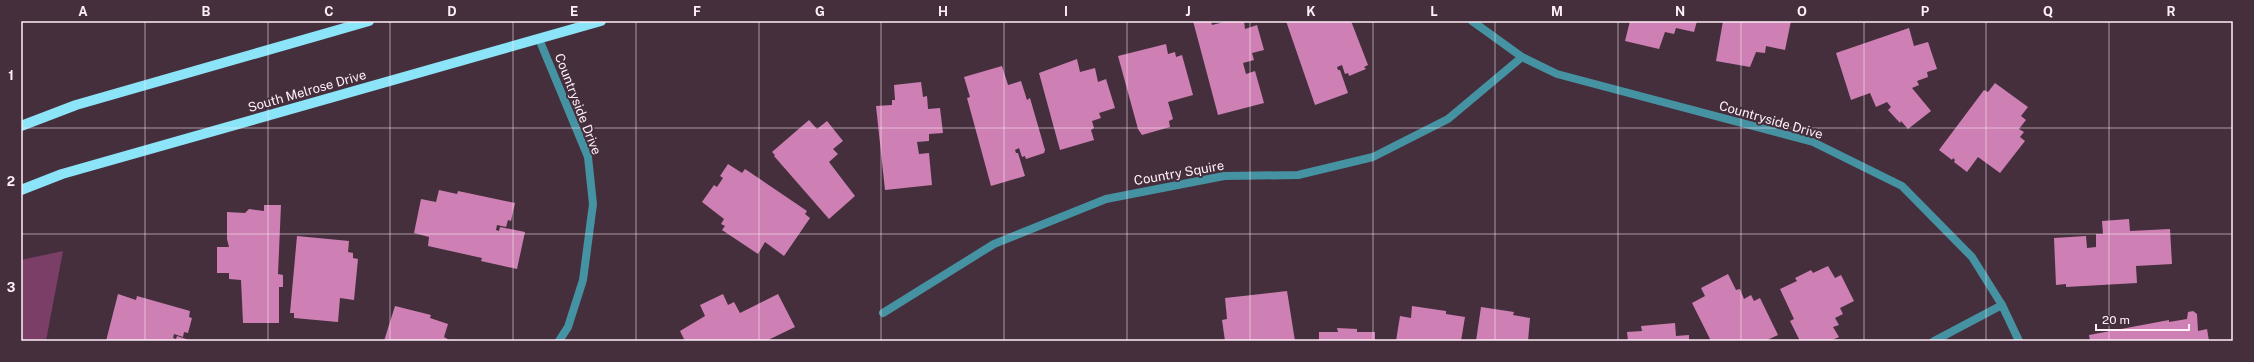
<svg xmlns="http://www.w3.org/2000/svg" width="2254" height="362" font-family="'Public Sans',sans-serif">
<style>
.green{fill:#7a3e67}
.building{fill:#ce80b4}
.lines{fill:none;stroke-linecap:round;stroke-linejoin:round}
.minor{stroke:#4592a3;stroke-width:8}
.primary{stroke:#8be4f8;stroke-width:10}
.grid{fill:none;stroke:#feeff8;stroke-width:1;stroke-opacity:0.55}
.labels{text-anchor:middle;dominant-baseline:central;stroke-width:4;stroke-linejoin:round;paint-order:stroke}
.street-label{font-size:13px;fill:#feeff8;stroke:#452f3d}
.neatline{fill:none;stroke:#feeff8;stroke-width:1.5}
.grid-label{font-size:13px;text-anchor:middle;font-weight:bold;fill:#feeff8}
</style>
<rect width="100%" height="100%" fill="#452f3d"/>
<polygon class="green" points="63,251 46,341 21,341 21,260"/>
<g class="building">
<polygon points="1193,21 1211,21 1212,25 1228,21 1244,21 1245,29 1257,25 1264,50 1252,53 1254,60 1243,63 1246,74 1255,71 1264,103 1218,115"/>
<polygon points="1286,21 1351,21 1368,65 1364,67 1366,69 1349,76 1348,73 1345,74 1342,65 1337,67 1338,70 1340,70 1348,93 1315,105"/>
<polygon points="1630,21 1697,21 1694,32 1676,28 1674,34 1665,32 1659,49 1625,41"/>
<polygon points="1723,21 1791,21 1785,50 1766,46 1765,53 1756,52 1750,67 1716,61"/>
<polygon points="1909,28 1914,46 1928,42 1937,69 1927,72 1928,77 1917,81 1919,85 1912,88 1931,111 1908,129 1901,121 1900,123 1888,110 1891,107 1887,102 1876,107 1870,93 1851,100 1836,53"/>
<polygon points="1166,44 1168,54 1175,52 1176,57 1182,55 1193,95 1168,102 1173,119 1169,121 1170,127 1142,135 1138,129 1118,56"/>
<polygon points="1077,59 1080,72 1095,68 1098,82 1106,79 1115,108 1099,113 1101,118 1092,121 1094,128 1091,130 1094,140 1060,150 1039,73"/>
<polygon points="1002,66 1008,85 1021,81 1027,100 1030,98 1045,150 1044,153 1026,159 1025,156 1022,157 1019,148 1015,150 1016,153 1018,153 1025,176 991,186 967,98 970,97 964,77"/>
<polygon points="921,82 923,97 927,96 928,109 940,108 943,133 929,134 929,141 917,142 919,154 929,153 932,185 885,190 876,106 892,105 892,100 895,100 894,85"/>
<polygon points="1995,83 2028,107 2021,116 2026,120 2019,129 2024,132 2020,137 2025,141 2000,173 1978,157 1967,172 1954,162 1955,160 1953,158 1952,160 1939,150 1984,90 1988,92"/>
<polygon points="809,120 817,129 827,121 843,141 833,149 838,154 829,162 855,196 829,219 774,156 775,155 772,152"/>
<polygon points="728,164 742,173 745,169 807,211 805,214 810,218 784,256 765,242 758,254 722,230 725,226 721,224 724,219 702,202 714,185 717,187 723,178 720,176"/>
<polygon points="439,190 457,194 458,191 515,203 511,221 508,220 506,227 497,225 496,230 499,231 500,227 525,232 517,269 481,261 482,258 428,246 429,237 414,233 421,199 436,202"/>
<polygon points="264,205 281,205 278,274 283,275 283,287 279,287 279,323 243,323 241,280 229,279 229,273 217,273 217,247 229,247 227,239 227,212 245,213 249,209 264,211"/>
<polygon points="2129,219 2130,231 2170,229 2172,264 2136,266 2137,283 2066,287 2066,284 2056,285 2054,238 2086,236 2087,248 2096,247 2096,234 2103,234 2102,221"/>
<polygon points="297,236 349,241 348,252 353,253 353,258 358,259 354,300 340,298 338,322 294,318 294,313 290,313"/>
<polygon points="1828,266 1835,278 1841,275 1854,301 1840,308 1843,314 1835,318 1839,325 1833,327 1839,337 1830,341 1800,341 1790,321 1794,319 1780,289 1797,281 1795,278 1811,270 1813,273"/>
<polygon points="1728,274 1736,290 1740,289 1744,299 1751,295 1754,301 1760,298 1778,335 1765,341 1711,341 1692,303 1705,296 1701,288"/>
<polygon points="1287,291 1295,341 1225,341 1222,320 1227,319 1225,298"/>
<polygon points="118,294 136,300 137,296 190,311 189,317 192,318 188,333 184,332 183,337 174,334 173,338 176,339 177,336 192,341 106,341"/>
<polygon points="723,294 728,305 734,302 740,313 778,294 795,327 766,341 685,341 680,331 705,316 700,305"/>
<polygon points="395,306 431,315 430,318 448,324 444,337 451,341 384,341"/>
<polygon points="1412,306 1446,311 1446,314 1465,317 1461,341 1396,341 1400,316 1411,318"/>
<polygon points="1481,307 1514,312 1513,315 1530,318 1528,341 1476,341"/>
<polygon points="2193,311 2197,314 2198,331 2207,329 2209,341 2090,341 2089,335 2169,320 2169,322 2187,319 2188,312"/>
<polygon points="1675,323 1676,336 1689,335 1689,341 1628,341 1627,332 1642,331 1641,326"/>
<polygon points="1337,328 1357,329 1357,332 1375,332 1375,341 1319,341 1319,332 1338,332"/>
</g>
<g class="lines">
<g class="minor">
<polyline points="1472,21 1522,57 1557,74 1813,142 1902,186 1972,257 2002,305 2019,341"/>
<polyline points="539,39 588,157 593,204 583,280 568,327 559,341"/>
<polyline points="883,313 994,244 1106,199 1224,176 1298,175 1373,157 1448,119 1522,57"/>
<polyline points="1934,341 2002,305"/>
</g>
<g class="primary">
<polyline points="21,126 76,105 369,21"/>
<polyline points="21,190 62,174 601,21"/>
</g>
</g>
<path class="grid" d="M 145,21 L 145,341M 268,21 L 268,341M 390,21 L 390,341M 513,21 L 513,341M 636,21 L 636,341M 759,21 L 759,341M 881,21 L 881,341M 1004,21 L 1004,341M 1127,21 L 1127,341M 1250,21 L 1250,341M 1373,21 L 1373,341M 1495,21 L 1495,341M 1618,21 L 1618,341M 1741,21 L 1741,341M 1864,21 L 1864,341M 1986,21 L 1986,341M 2109,21 L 2109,341M 21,128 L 2233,128M 21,234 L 2233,234"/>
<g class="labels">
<g class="street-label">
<text transform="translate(307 91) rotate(-16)">South Melrose Drive</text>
<text transform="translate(578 104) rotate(69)">Countryside Drive</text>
<text transform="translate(1771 120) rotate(16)">Countryside Drive</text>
<text transform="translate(1179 173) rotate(-10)">Country Squire</text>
</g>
</g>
<rect width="2254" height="362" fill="none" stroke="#452f3d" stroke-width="44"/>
<path d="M2096 324v6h93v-6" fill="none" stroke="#feeff8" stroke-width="2"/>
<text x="2102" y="324" font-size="12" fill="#feeff8" stroke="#452f3d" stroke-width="3" paint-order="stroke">20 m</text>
<rect x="22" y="22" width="2210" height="318" class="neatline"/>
<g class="grid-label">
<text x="83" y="16">A</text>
<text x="206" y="16">B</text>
<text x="329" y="16">C</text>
<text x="452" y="16">D</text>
<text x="574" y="16">E</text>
<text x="697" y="16">F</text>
<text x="820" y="16">G</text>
<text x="943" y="16">H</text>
<text x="1066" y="16">I</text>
<text x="1188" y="16">J</text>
<text x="1311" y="16">K</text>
<text x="1434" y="16">L</text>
<text x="1557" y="16">M</text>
<text x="1680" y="16">N</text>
<text x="1802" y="16">O</text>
<text x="1925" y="16">P</text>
<text x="2048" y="16">Q</text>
<text x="2171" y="16">R</text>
<text x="11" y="80">1</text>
<text x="11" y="186">2</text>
<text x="11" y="292">3</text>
</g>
</svg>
